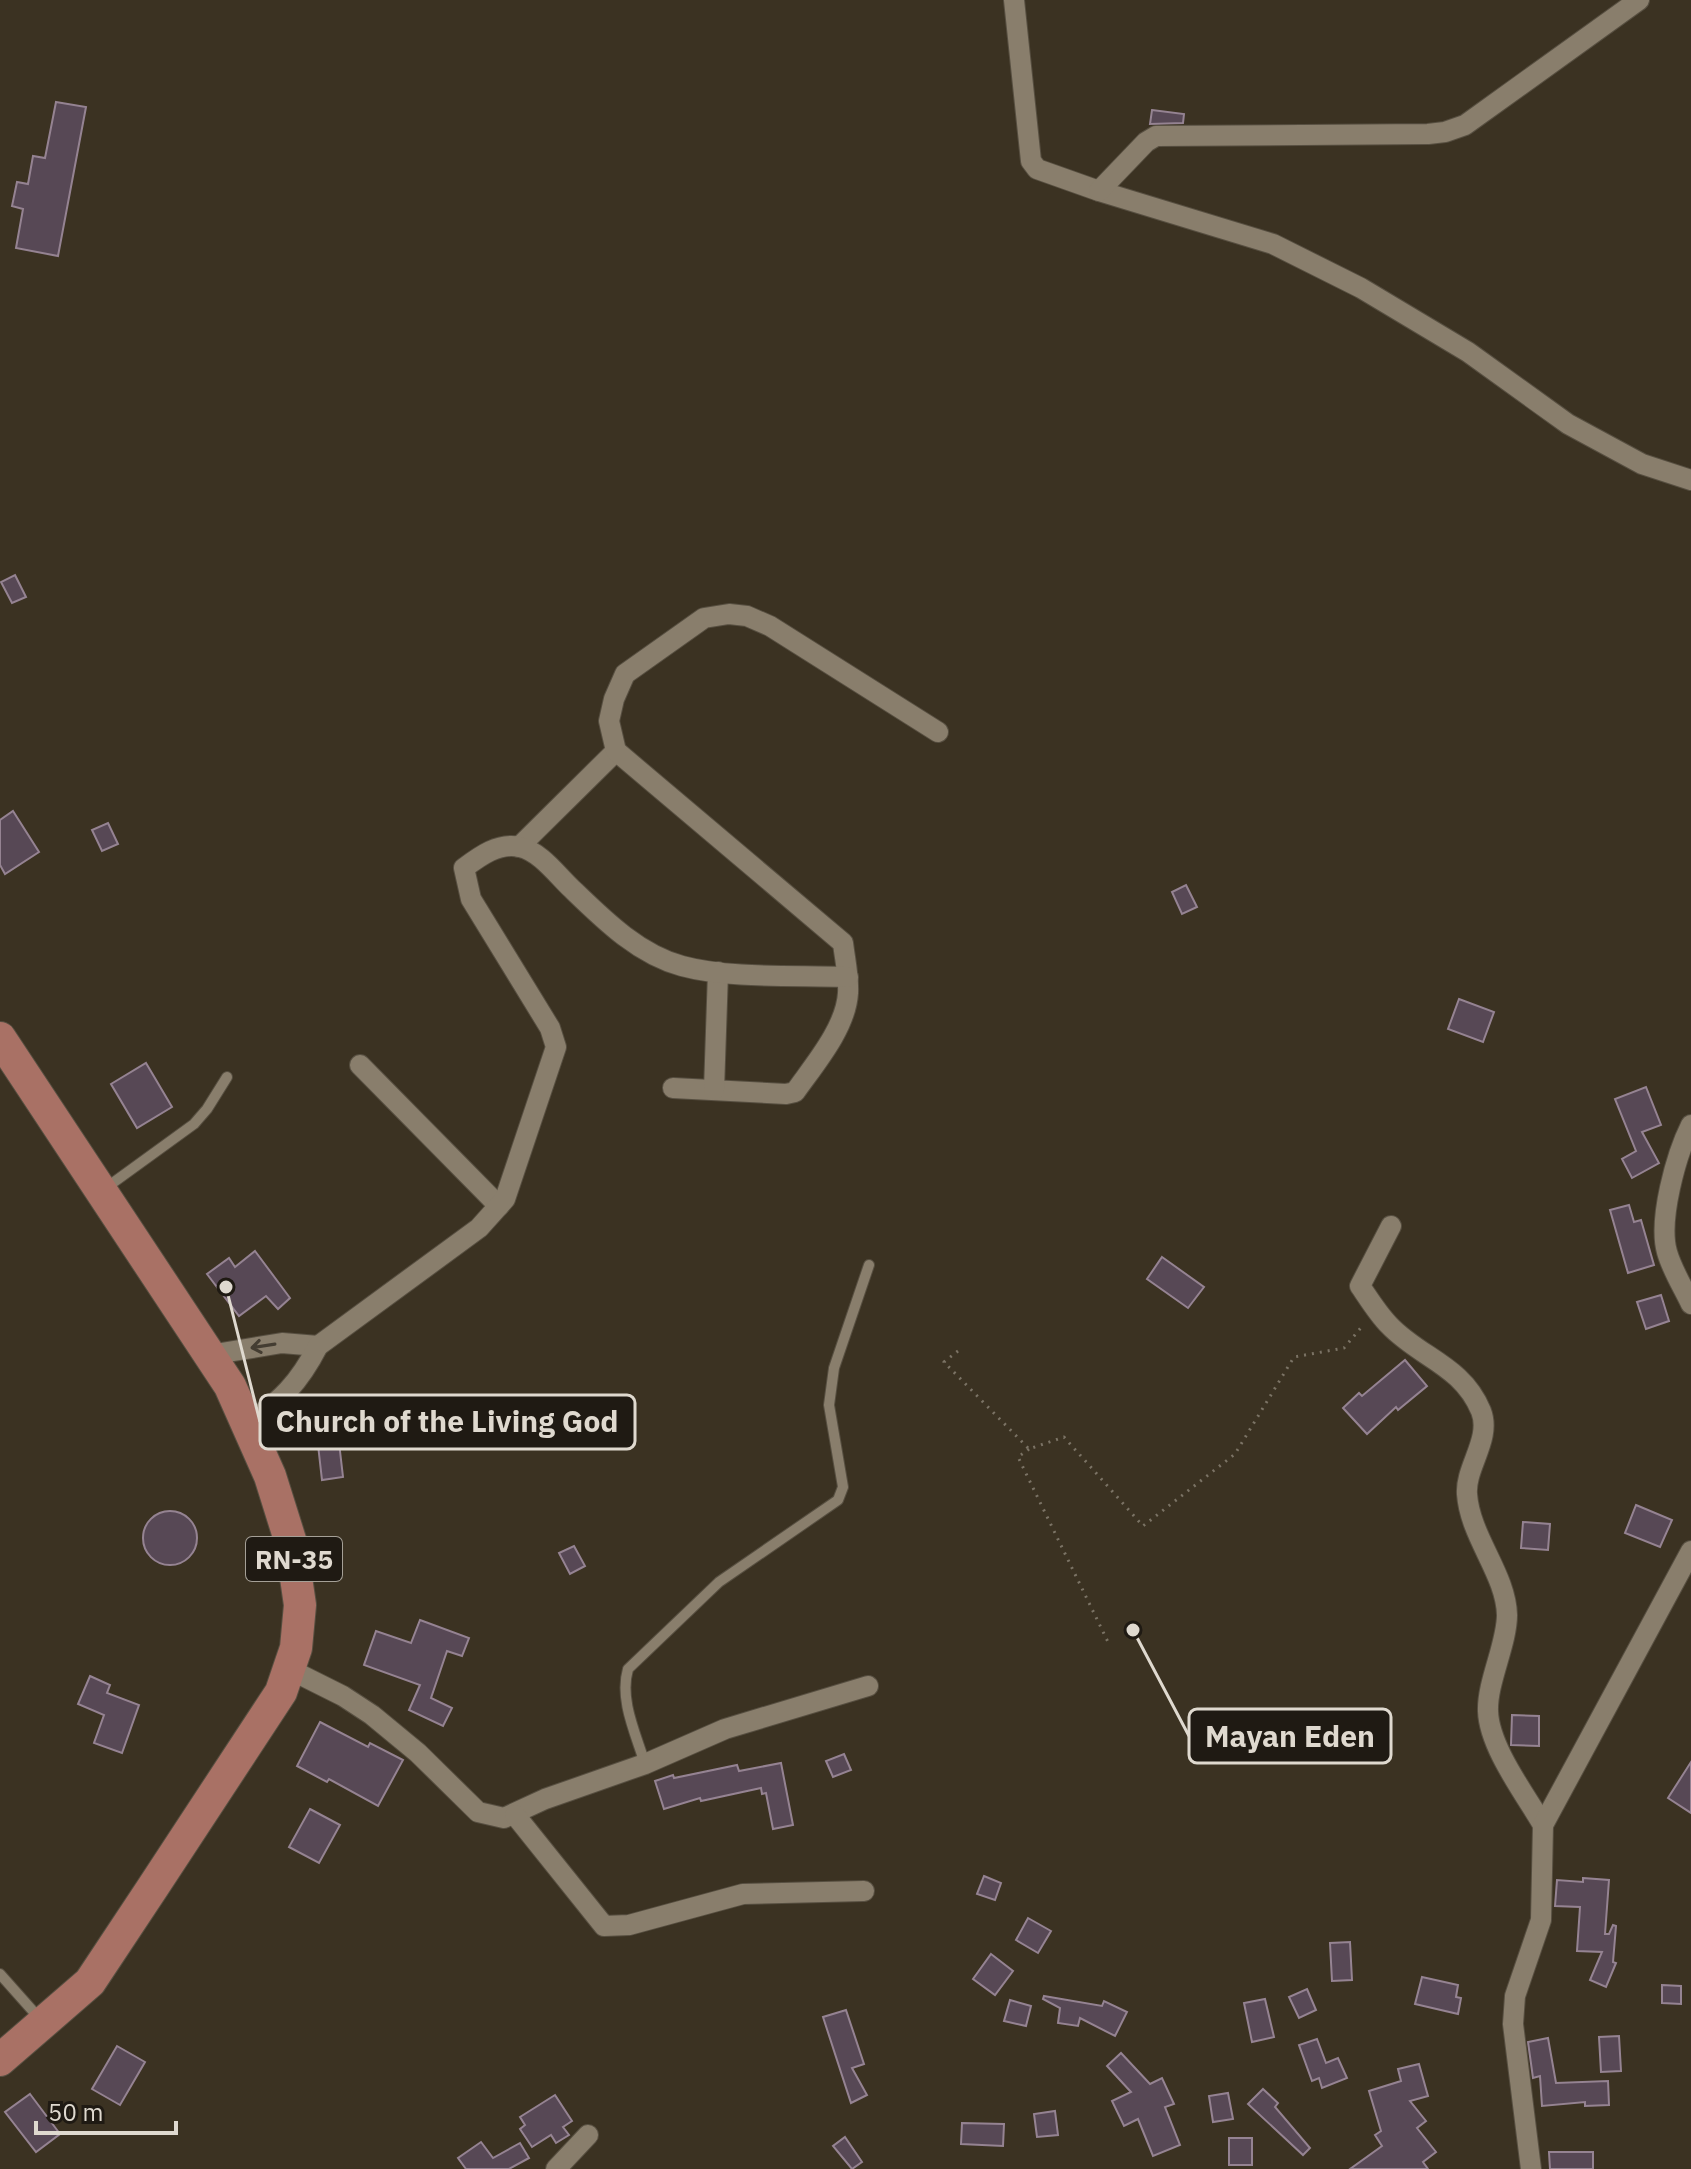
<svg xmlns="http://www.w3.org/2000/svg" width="1691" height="2169" font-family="'IBM Plex Sans',sans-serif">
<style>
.building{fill:#574855;stroke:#958392;stroke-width:2}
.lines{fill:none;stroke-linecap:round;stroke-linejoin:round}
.service-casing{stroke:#574f41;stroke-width:12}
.minor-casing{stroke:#574f41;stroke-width:22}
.primary-casing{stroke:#574f41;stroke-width:34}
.path{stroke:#7b7365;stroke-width:3;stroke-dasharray:2 6;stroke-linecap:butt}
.service{stroke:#897e6c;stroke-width:10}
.minor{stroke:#897e6c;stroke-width:20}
.primary{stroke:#a97165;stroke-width:32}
.oneway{stroke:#443d32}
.labels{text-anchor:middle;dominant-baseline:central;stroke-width:8;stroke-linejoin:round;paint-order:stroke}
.shield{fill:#1f1a13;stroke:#a5a097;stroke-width:2}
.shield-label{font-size:26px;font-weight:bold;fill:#dfd9cf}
.leader{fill:none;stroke:#dfd9cf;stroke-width:3}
.callout-dot{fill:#dfd9cf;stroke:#1f1a13;stroke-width:3}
.callout{fill:#1f1a13;stroke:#dfd9cf;stroke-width:3}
.callout-label{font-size:30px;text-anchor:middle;font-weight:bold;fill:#dfd9cf}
</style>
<rect width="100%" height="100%" fill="#3b3222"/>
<g class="building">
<polygon points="56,102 86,107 58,256 16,248 23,209 12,206 17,182 28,184 33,156 45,158"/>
<polygon points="1152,110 1184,114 1183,123 1150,124"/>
<polygon points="15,575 26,597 12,603 1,582"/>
<polygon points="13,811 39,852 5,874 0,865 0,820"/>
<polygon points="108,823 118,844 102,851 92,830"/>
<polygon points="1186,885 1197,907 1182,914 1172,892"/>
<polygon points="1459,999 1494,1012 1483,1042 1448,1029"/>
<polygon points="146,1063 172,1107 137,1128 111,1084"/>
<polygon points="1646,1087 1661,1125 1642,1132 1659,1163 1632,1178 1622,1159 1636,1151 1615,1099"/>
<polygon points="1629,1205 1634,1222 1641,1220 1654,1265 1628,1273 1610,1210"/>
<polygon points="255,1251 290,1298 278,1309 266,1296 239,1316 207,1274 229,1258 235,1267"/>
<polygon points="1162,1257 1204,1287 1188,1308 1147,1279"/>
<polygon points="1661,1295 1669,1321 1646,1329 1637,1302"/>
<polygon points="1405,1360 1427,1386 1398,1410 1396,1407 1367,1434 1343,1408 1359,1393 1362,1396"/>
<polygon points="338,1434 343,1477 322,1480 317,1436"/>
<polygon points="1636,1505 1672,1520 1660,1547 1625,1533"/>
<circle cx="170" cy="1538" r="27"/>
<polygon points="1523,1522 1550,1524 1548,1550 1521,1548"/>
<polygon points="574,1546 585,1566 570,1574 559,1553"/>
<polygon points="420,1620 469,1638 462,1656 447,1651 431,1698 452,1708 443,1726 409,1710 420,1685 364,1665 376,1631 411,1643"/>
<polygon points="90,1676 110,1685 107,1693 139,1705 122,1753 94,1743 104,1715 78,1704"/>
<polygon points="1512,1715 1539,1716 1539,1746 1511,1745"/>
<polygon points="320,1722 368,1747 370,1743 403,1760 378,1806 329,1779 327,1782 297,1766"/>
<polygon points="844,1754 851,1770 833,1777 826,1761"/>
<polygon points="1691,1762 1691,1813 1668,1798"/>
<polygon points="781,1763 793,1825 773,1829 766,1793 762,1794 761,1788 701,1801 700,1798 664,1809 655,1781 673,1775 674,1778 737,1765 739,1771"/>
<polygon points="310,1809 340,1825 319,1863 289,1847"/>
<polygon points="984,1876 1001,1883 995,1900 977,1894"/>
<polygon points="1583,1878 1609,1880 1605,1934 1609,1934 1613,1925 1616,1926 1613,1962 1616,1963 1606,1987 1590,1980 1602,1952 1577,1951 1580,1907 1555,1906 1557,1880 1583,1882"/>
<polygon points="1028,1918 1051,1931 1038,1953 1016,1940"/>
<polygon points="1350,1942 1352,1980 1332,1981 1330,1943"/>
<polygon points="991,1954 1013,1971 995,1995 973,1979"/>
<polygon points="1422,1977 1458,1985 1456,1997 1461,1998 1458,2014 1415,2004"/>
<polygon points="1662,1985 1681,1986 1681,2004 1662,2003"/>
<polygon points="1307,1989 1316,2010 1299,2018 1289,1997"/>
<polygon points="1044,1996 1102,2006 1104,2001 1127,2012 1115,2036 1080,2018 1078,2026 1058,2023 1060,2008 1043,1999"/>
<polygon points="1265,1999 1274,2037 1252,2042 1244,2003"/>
<polygon points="1010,2000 1031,2006 1026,2026 1004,2021"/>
<polygon points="846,2010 864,2064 852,2068 867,2095 851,2103 823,2017"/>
<polygon points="1619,2036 1621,2071 1601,2072 1599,2037"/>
<polygon points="1548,2038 1556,2083 1608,2081 1609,2105 1585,2106 1585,2102 1542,2106 1540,2076 1533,2078 1528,2042"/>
<polygon points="1317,2039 1326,2063 1338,2058 1347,2078 1322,2088 1319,2078 1312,2081 1299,2045"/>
<polygon points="117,2046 145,2062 120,2105 92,2089"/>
<polygon points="1121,2053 1150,2084 1162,2078 1174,2104 1165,2107 1180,2145 1153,2156 1138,2119 1124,2126 1112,2101 1131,2092 1107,2066"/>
<polygon points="1419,2064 1428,2096 1410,2101 1426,2121 1417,2128 1436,2152 1423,2162 1428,2169 1350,2169 1382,2146 1375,2135 1381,2131 1369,2091 1401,2081 1398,2069"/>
<polygon points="1263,2089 1278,2103 1275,2107 1310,2148 1303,2155 1248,2104"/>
<polygon points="1228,2093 1233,2119 1213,2122 1209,2096"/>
<polygon points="30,2094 60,2134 36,2152 5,2112"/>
<polygon points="555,2095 572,2121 563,2127 569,2135 556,2143 551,2135 532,2147 520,2129 525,2125 520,2117"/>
<polygon points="1055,2111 1058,2135 1037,2137 1034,2114"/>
<polygon points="962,2123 1004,2124 1003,2146 961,2144"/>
<polygon points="845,2137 862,2162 852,2169 833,2146"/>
<rect x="1229" y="2138" width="23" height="27"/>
<polygon points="481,2142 493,2158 520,2143 529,2158 509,2169 466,2169 458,2158"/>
<polygon points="1549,2152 1593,2152 1593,2169 1550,2169"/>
</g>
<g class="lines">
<defs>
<g id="service">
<polyline points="103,1190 194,1124 207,1109 227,1077"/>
<path d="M 645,1764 C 636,1734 619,1700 628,1669 L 719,1582 L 838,1500 L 843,1487 L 829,1405 L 834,1368 L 869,1265"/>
<polyline points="0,1974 40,2019"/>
</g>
<g id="minor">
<polyline points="1014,0 1031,161 1037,169 1099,191 1273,244 1361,288 1468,352 1568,424 1642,464 1691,480"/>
<polyline points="1099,191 1146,142 1156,136 1428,134 1445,132 1465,125 1639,0"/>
<polyline points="519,847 616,751"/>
<polyline points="360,1065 499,1206"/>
<path d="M 673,1088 L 786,1094 L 795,1092 C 814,1065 846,1028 848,993 C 849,977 845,960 843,943 L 616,751 L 609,721 L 614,699 L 625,674 L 704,618 L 729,614 L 747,616 L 770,626 L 938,732"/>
<polyline points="714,1090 718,972"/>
<path d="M 1691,1125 C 1676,1155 1658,1220 1667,1252 C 1672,1270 1683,1287 1691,1304"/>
<path d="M 1391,1226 L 1360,1286 C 1369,1299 1378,1314 1389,1325 C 1420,1358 1462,1365 1481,1411 C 1492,1439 1465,1467 1467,1494 C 1470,1537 1506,1574 1507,1615 C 1507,1644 1487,1682 1488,1711 C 1489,1747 1525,1794 1543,1825"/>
<polyline points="209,1355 282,1343 318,1346"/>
<path d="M 247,1424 C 281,1401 299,1383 318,1346 L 479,1228 L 505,1199 L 556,1047 L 550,1028 L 471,899 L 464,868 C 480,856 499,842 520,847 C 541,852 557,875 572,889 C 604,920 638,954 682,966 C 730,979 797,975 848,977"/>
<polyline points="289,1669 343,1696 372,1715 418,1753 478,1812 504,1818 545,1799 645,1764 725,1729 868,1686"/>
<polyline points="515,1815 604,1926 629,1925 743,1894 864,1891"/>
<polyline points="556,2169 588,2135"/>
<polyline points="1531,2169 1513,2024 1515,1996 1541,1920 1543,1825 1691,1551"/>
</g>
<polyline id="primary" points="0,1038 230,1386 270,1476 291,1543 300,1605 296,1648 281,1692 153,1887 90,1982 0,2060"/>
</defs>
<use href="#service" class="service-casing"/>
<use href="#minor" class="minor-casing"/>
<use href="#primary" class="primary-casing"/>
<g class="path">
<polyline points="958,1351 944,1362 1029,1449 1064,1437 1143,1526 1235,1454 1294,1357 1344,1348 1364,1324"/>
<polyline points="1029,1449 1018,1457 1109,1644"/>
</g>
<use href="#service" class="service"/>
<use href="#minor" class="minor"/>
<use href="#primary" class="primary"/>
</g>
<defs><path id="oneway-shaft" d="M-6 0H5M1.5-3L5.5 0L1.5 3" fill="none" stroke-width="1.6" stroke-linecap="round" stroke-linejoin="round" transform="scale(2)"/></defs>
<use class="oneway" href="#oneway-shaft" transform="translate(263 1346) rotate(171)"/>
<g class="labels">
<rect class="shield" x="246" y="1537" width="96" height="44" rx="6"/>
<g class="shield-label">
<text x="294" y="1559">RN-35</text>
</g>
</g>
<path class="leader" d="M226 1287L260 1422M1133 1630L1189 1736"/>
<g class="callout-dot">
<circle cx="226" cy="1287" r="8"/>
<circle cx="1133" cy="1630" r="8"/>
</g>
<g class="callout">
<rect x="260" y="1395" width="375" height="54" rx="8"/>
<rect x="1189" y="1709" width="202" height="54" rx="8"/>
</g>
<g class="callout-label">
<text x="447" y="1432">Church of the Living God</text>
<text x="1290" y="1747">Mayan Eden</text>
</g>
<path d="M36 2121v12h140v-12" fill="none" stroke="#dfd9cf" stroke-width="4"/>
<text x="48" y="2121" font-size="24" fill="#dfd9cf" stroke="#1f1a13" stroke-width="6" paint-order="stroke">50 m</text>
</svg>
